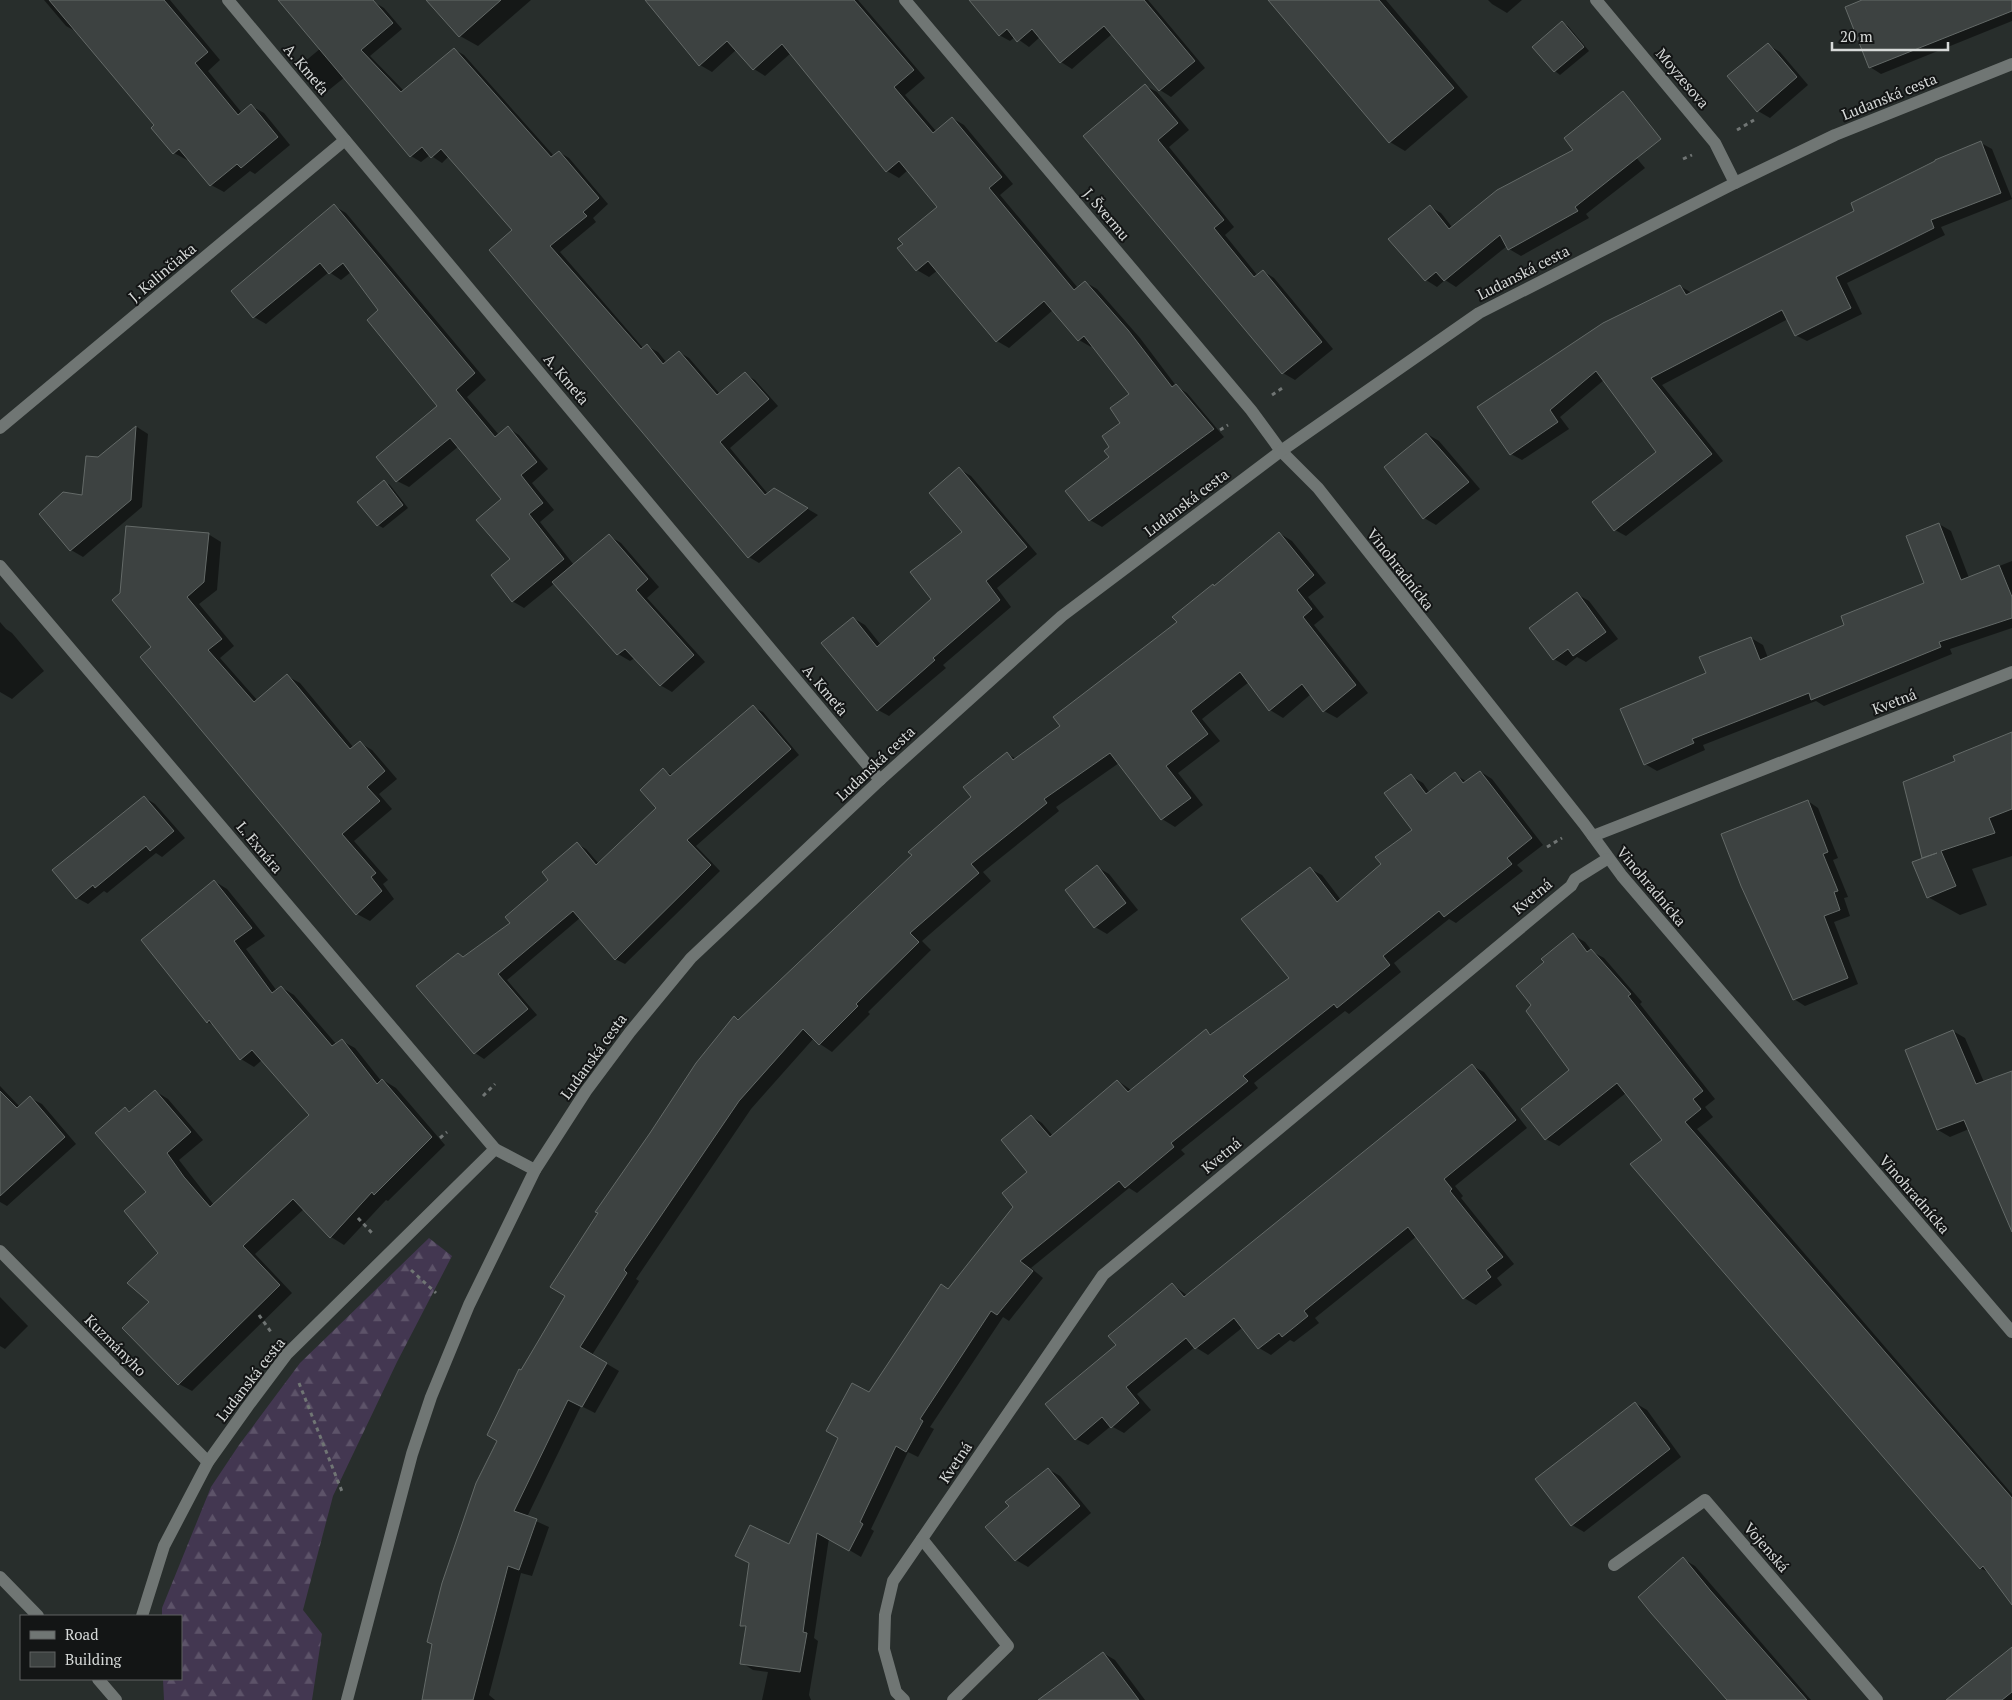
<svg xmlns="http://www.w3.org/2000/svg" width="2012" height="1700" font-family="'PT Serif',serif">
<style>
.forest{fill:url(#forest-firs)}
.shadow{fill:#0007}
.building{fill:#3d4241;stroke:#646a68}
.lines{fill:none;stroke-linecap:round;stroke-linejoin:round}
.path{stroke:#707574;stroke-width:3;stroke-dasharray:4 4;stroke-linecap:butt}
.minor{stroke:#707674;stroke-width:12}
.labels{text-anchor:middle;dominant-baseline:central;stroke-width:4;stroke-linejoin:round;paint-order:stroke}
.street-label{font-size:15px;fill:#d6d9d8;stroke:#131515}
</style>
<defs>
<pattern id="forest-firs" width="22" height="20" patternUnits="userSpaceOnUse" patternTransform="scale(1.25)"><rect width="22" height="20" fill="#433751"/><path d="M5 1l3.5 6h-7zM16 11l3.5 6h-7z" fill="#5d5369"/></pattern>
</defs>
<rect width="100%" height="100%" fill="#282e2c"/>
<polygon class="forest" points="429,1238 452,1256 397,1362 333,1496 303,1610 322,1634 312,1700 164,1700 163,1679 181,1679 181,1616 162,1616 162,1608 211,1487 239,1445 300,1363"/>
<g class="shadow">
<polygon points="44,0 170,0 220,60 208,71 242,113 251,106 264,113 290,145 255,174 250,171 224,192 211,185 189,159 187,160 174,153 155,125 79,33 66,26"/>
<polygon points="279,0 374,2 384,8 402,29 370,56 404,91 454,49 464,55 554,156 559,152 569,158 608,204 593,218 596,222 560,252 644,349 647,346 658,352 667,363 679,352 689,358 720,394 745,374 755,380 778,406 730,448 768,494 774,489 818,515 759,563 749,557 514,230 449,156 442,163 430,155 421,162 411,156 345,77 324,94 314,88 297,68 321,48"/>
<polygon points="436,0 531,0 478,46 460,36"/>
<polygon points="647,0 858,0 925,78 905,95 936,131 952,118 964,125 1013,184 1000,195 1078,288 1085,282 1097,289 1140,338 1177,387 1187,393 1224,437 1102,527 1090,520 1110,457 1110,447 1122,424 1131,394 1093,345 1091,347 1079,340 1053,310 1009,348 997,341 938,270 929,277 917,270 899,248 939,207 908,170 899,178 887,171 791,53 765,76 754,69 736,50 712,72 700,65"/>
<polygon points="970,0 1148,0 1205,68 1171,97 1160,90 1112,34 1072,69 1061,62 1040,37 1029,47 1015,37 1010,41 999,35"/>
<polygon points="1270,0 1386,0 1468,97 1405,151 1390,142"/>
<polygon points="1488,0 1522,0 1507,13 1492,4"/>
<polygon points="1865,0 2012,0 2012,21 1881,74 1870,67"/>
<polygon points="1563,23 1568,26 1589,51 1560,75 1555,71"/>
<polygon points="1768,45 1780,52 1808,85 1770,118 1758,111"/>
<polygon points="1146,86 1157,92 1189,130 1169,147 1234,227 1225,235 1258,276 1263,271 1274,278 1333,349 1295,380 1283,373 1084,136"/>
<polygon points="1606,122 1645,168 1586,214 1589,218 1521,256 1509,249 1507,246 1456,287 1445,280 1437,287 1426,280 1390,239 1430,207 1441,213 1452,227 1575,150"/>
<polygon points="1981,143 1992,149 2012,199 1941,227 1945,235 1847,283 1862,314 1807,341 1795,335 1788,319 1662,385 1723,461 1626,536 1615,530 1658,452 1604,380 1560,417 1569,429 1522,460 1511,454 1479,408 1680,286 1692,293 1856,211"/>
<polygon points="334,206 346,213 486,380 467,397 499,435 508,428 519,435 548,469 532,483 554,510 540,522 574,565 609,536 621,543 659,587 647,598 705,662 672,692 660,685 635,658 630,661 618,654 555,583 524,608 512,601 512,559 503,499 459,446 409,487 397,481 439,406 380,311 351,272 341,280 329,272 266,324 254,317 233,291"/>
<polygon points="137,427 148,434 142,507 83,557 71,550 83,496 98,458"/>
<polygon points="1427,434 1439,441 1480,489 1436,525 1424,518"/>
<polygon points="959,469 971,476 1037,554 997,588 1011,607 943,665 946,668 889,716 878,710 853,618 865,625 881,645 932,599 964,532"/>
<polygon points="384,482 390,485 408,508 383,528 378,525"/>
<polygon points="1939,524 1951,531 1969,578 2012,561 2012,628 1950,649 1952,654 1824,706 1816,701 1703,745 1705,750 1657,771 1645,764 1707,674 1751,638 1763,645 1768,658 1846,626 1926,584"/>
<polygon points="1279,533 1292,541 1326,583 1308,597 1324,617 1314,625 1368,693 1337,718 1324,711 1311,694 1283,718 1270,710 1249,682 1202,719 1220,741 1178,773 1203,805 1175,827 1162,819 1119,763 1056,807 1059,811 983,872 991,881 922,941 931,950 868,1012 870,1014 832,1052 820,1044 814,1038 751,1109 636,1279 639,1281 592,1355 619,1371 595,1413 581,1406 527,1517 549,1527 532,1576 521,1573 489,1695 495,1700 424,1700 498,1441 522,1372 735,1017 740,1020 972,798 1007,754 1017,759 1062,726 1178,622 1214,587"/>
<polygon points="208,534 221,542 217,590 199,604 234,646 220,658 258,701 287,676 300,683 354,748 360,743 372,750 397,779 379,794 392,809 354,841 388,880 383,884 394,899 370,921 357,914 153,647"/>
<polygon points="1577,594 1589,601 1618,639 1586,662 1577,657 1566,666 1554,659"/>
<polygon points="0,622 6,629 12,633 44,671 12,699 0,692"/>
<polygon points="753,707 763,712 799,755 696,846 720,871 625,964 615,959 580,918 507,980 537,1015 484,1059 475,1053 458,954 465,958 512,923 550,880 577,844 586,849 599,864 658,808 663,770 673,775"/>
<polygon points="2012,737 2012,856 1972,869 1987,905 1960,915 1928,897 1925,858 1923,857"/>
<polygon points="1481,772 1492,779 1543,845 1517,865 1523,871 1456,923 1449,919 1394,963 1401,972 1349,1014 1345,1011 1254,1083 1258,1088 1181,1150 1185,1154 1137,1193 1129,1188 1031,1268 1043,1278 1009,1321 1003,1317 930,1427 934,1429 918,1457 908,1452 871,1529 874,1531 861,1557 829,1538 814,1638 818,1641 809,1695 811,1700 762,1700 768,1672 753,1670 742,1663 747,1628 741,1625 789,1546 870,1394 1015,1207 1029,1172 1031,1116 1042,1123 1053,1136 1118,1081 1131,1090 1206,1031 1213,1035 1291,979 1310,869 1322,875 1341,900 1382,864 1414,830 1411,776 1423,783 1430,793 1455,774 1467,782"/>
<polygon points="144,797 155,804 185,838 162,857 156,853 107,893 104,891 88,904 77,898"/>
<polygon points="1808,801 1818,808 1838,858 1833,860 1848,897 1844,898 1850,916 1834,922 1858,984 1805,1006 1794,999"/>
<polygon points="1097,867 1109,874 1138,910 1107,934 1095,927"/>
<polygon points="214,881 227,889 265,936 246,949 277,991 281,987 294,995 337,1045 342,1041 355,1048 382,1082 383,1080 396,1088 445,1145 388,1201 386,1200 344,1245 331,1237 304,1209 255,1254 292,1293 192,1391 179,1384 151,1302 159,1253 148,1192 125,1109 131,1112 155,1091 168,1099 203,1140 179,1160 214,1205 311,1115 262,1060 254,1067 241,1059 216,1026 207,1022"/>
<polygon points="1573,935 1585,942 1593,952 1604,958 1642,1002 1640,1004 1715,1099 1705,1107 1713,1117 1697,1129 2012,1494 2012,1603 1990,1573 1980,1568 1663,1140 1626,1093 1559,1146 1546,1139 1571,1070 1533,1005 1545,962"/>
<polygon points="1953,1031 1965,1038 1984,1082 2012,1076 2012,1208 1969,1129 1950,1137 1938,1130"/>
<polygon points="1472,1066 1484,1072 1527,1128 1455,1186 1463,1196 1461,1198 1514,1264 1497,1278 1502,1285 1476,1305 1464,1298 1417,1236 1315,1318 1319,1323 1294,1342 1290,1340 1271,1355 1259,1348 1242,1328 1208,1355 1195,1347 1137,1394 1151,1410 1124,1433 1111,1426 1088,1445 1076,1439 1117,1345 1173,1285 1188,1296"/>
<polygon points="0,1086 20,1107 30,1098 42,1104 76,1144 7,1206 0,1202"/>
<polygon points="0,1297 28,1326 5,1349 0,1346"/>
<polygon points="1635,1403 1647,1410 1681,1457 1584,1532 1572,1525"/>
<polygon points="1048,1469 1060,1476 1091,1513 1028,1567 1016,1560"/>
<polygon points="1683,1559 1695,1566 1811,1700 1728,1700"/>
<polygon points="2012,1648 2012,1700 1948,1700"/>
<polygon points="1103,1653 1115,1660 1145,1700 1069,1700"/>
</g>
<g class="building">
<polygon points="49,0 164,0 208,52 195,63 238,115 251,104 278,137 241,168 237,164 210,186 179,149 173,154 151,128 154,125"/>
<polygon points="278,0 373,0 393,23 361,50 401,92 454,48 551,157 559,151 599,198 583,212 587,216 550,246 641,349 647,344 663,364 679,351 717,395 745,372 769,399 720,442 765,495 774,488 808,508 748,558 489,250 512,230 441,149 431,158 422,147 410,157"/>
<polygon points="426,0 501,0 459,37"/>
<polygon points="645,0 854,0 914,70 894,87 933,133 952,117 1002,177 989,188 1074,290 1085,281 1128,330 1172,387 1176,384 1214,429 1089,521 1065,491 1109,457 1104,451 1109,447 1102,436 1120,423 1110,408 1129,394 1084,336 1078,341 1044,301 996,342 928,261 916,271 897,248 903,244 898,239 937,207 899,161 886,172 782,44 753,70 727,41 699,66"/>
<polygon points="969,0 1144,0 1195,61 1159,91 1104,26 1060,63 1032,29 1017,42 1007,29 999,36"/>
<polygon points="1268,0 1379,0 1454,88 1389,143"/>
<polygon points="1862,0 2012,0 2012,11 1869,68 1845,7"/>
<polygon points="1562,21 1584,47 1554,72 1532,47"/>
<polygon points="1768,43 1797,77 1757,112 1727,76"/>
<polygon points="1145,84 1178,123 1158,140 1224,220 1214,228 1254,277 1263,270 1322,342 1282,374 1083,136"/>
<polygon points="1623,91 1661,139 1575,207 1578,211 1508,250 1500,235 1444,281 1436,272 1425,281 1388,239 1430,205 1449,229 1497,190 1573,150 1564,138"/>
<polygon points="1981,141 2001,193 1931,220 1934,228 1836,277 1851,308 1795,336 1782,310 1651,378 1712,454 1614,531 1592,502 1656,452 1596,371 1550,410 1558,422 1510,455 1477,407 1603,323 1680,285 1686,295 1854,211 1851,203 1935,161 1935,160"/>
<polygon points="334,204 475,373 456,390 495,437 508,426 537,462 521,475 543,503 529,514 564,559 512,602 491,575 510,559 476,520 501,499 450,438 396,482 376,457 437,406 367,320 378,310 343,263 329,274 320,263 253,318 231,291"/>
<polygon points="136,426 131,500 70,551 39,514 63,492 82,495 86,456 98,457"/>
<polygon points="1426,433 1469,482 1423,519 1384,467"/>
<polygon points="959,467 1027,547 986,581 1000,600 933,658 935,660 877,711 821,643 853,617 877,647 931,599 910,572 962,532 929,493"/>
<polygon points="384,480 403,505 377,526 357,502"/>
<polygon points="1939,523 1961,580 1999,565 2012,597 2012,618 1939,642 1941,647 1811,700 1809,693 1692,739 1694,743 1644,765 1620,709 1706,673 1699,657 1751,637 1760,660 1844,625 1841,616 1924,583 1906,536"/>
<polygon points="126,526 209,533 204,582 187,597 222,639 208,650 254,702 287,674 350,749 360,741 385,771 367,787 380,801 342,834 376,873 371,877 382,891 356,915 140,657 151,647 112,600 120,593"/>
<polygon points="1279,532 1314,575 1297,590 1312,609 1303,617 1356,685 1323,712 1302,684 1269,711 1240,672 1191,711 1208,734 1166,766 1191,798 1161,820 1110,753 1044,799 1047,803 971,864 979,873 910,933 919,942 856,1004 858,1006 819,1045 803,1029 739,1101 624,1270 627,1273 580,1347 607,1363 582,1407 568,1400 514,1511 537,1519 519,1570 508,1566 473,1700 422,1700 432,1644 427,1642 442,1583 476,1483 497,1441 487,1435 519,1369 521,1370 565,1296 550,1287 598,1213 595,1212 650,1133 696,1063 734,1016 738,1020 912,855 908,852 971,797 963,787 1007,752 1013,760 1060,726 1053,717 1177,622 1172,617 1213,584 1214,586"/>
<polygon points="609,534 648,579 636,590 694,655 660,686 625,649 617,655 552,582"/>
<polygon points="1577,592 1606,632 1573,656 1568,649 1553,660 1529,628"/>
<polygon points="753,705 791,749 687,840 711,865 615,960 573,911 498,974 528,1009 474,1054 416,986 458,953 463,957 510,923 505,917 548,880 542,872 577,842 596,865 656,808 640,790 663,768 670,776"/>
<polygon points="2012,732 2012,809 1989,818 1995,833 1941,851 1956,886 1927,898 1912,862 1937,853 1922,858 1903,782 1955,761 1953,756"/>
<polygon points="1480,771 1532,838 1507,858 1512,864 1444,917 1439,911 1383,956 1390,965 1337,1008 1334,1004 1243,1076 1248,1081 1171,1143 1174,1147 1125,1188 1119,1181 1020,1261 1033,1271 997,1315 991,1311 920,1419 923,1421 906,1452 896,1446 860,1522 863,1524 849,1551 817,1533 803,1632 807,1633 800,1672 740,1664 746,1626 740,1626 749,1563 735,1556 750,1525 789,1544 838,1438 826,1431 852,1383 869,1392 941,1284 948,1289 1013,1207 1002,1193 1027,1172 1001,1140 1031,1115 1050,1137 1117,1080 1128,1092 1206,1029 1210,1035 1289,978 1241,919 1310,867 1337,902 1381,864 1375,857 1412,830 1384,793 1411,774 1426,794 1455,772 1463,783"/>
<polygon points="144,796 174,831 150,851 146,846 95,888 93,885 76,899 52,870"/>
<polygon points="1808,800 1828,852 1823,854 1838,891 1834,892 1840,910 1824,916 1848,978 1793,1000 1741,886 1721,834"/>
<polygon points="1097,865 1126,903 1094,928 1065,890"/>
<polygon points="214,880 252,928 234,941 272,993 281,986 332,1046 342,1039 377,1084 382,1079 432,1137 374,1195 372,1192 330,1238 293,1199 243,1246 280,1285 178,1385 122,1328 149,1302 127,1283 158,1253 124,1211 146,1192 95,1133 125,1107 129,1112 155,1090 191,1132 167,1153 184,1177 210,1207 309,1115 252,1050 240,1060 209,1020 207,1023 141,940"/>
<polygon points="1573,933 1587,952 1591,949 1631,994 1628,996 1703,1091 1693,1099 1701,1109 1685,1122 2012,1498 2012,1605 1983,1566 1980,1569 1630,1164 1662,1140 1617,1083 1545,1140 1521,1109 1569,1070 1526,1011 1531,1005 1516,986 1544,962 1541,959"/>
<polygon points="1953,1030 1976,1084 2012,1071 2012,1232 1964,1120 1937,1130 1905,1050"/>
<polygon points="1472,1064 1516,1120 1444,1179 1452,1189 1450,1191 1503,1257 1486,1270 1491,1277 1463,1299 1408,1227 1304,1311 1308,1316 1282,1337 1279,1333 1258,1349 1234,1318 1195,1349 1186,1338 1126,1387 1139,1403 1111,1428 1102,1417 1075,1440 1045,1404 1116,1345 1108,1336 1172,1283 1184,1297"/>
<polygon points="0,1091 17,1108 30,1096 65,1137 0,1196"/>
<polygon points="1635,1402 1670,1449 1571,1526 1535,1479"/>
<polygon points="1048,1468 1080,1506 1015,1561 985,1527 1009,1506 1005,1502"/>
<polygon points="1683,1557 1710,1590 1807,1700 1727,1700 1651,1613 1638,1597"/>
<polygon points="2012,1647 2012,1692 2002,1700 1946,1700"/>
<polygon points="1103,1652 1139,1700 1038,1700"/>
</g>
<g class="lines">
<g class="path">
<polyline points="1737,130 1754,120"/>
<polyline points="1683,159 1692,155"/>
<polyline points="1272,395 1284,387"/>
<polyline points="1220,430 1228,425"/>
<polyline points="1547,847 1562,838"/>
<polyline points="483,1096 495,1084"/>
<polyline points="440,1138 447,1132"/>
<polyline points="358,1218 372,1233"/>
<polyline points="411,1270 436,1293"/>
<polyline points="259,1315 271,1332"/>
<polyline points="299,1383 343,1494"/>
</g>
<g class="minor">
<polyline points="228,0 880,780"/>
<polyline points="905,0 1251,410 1281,451 1318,488 1584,824 1622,876 2012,1332"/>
<polyline points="1596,0 1715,143 1735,183"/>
<polyline points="0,428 345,140"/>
<polyline points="0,566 495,1149"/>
<polyline points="1593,836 2012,672"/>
<polyline points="0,1251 208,1462"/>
<polyline points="922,1539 1008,1646 953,1700"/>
<polyline points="1614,1565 1705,1500 1877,1700"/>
<polyline points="0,1577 38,1616"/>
<polyline points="142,1616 164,1546 208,1462 248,1406 287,1354 495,1149 535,1170"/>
<polyline points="98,1679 116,1700"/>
<polyline points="347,1700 412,1454 431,1397 469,1305 535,1170 586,1091 630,1032 691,958 880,780 1062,616 1281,451 1479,313 1735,183 1835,135 2012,64"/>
<polyline points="904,1700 896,1692 884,1649 885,1615 893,1581 1103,1275 1571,886 1575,879 1607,859"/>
</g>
</g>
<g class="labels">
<g class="street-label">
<text transform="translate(307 69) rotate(50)">A. Kmeťa</text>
<text transform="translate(1683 78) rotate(50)">Moyzesova</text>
<text transform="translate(1889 96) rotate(-22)">Ludanská cesta</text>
<text transform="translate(1107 214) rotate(50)">J. Švermu</text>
<text transform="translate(162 272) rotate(-40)">J. Kalinčiaka</text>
<text transform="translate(1523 272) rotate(-27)">Ludanská cesta</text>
<text transform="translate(567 379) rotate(50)">A. Kmeťa</text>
<text transform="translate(1186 502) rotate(-37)">Ludanská cesta</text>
<text transform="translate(1401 569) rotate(52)">Vinohradnícka</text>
<text transform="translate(826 690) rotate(50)">A. Kmeťa</text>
<text transform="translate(1894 701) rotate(-21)">Kvetná</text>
<text transform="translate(875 763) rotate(-43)">Ludanská cesta</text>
<text transform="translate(260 847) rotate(50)">L. Exnára</text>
<text transform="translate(1652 886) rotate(50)">Vinohradnícka</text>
<text transform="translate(1532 896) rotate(-40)">Kvetná</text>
<text transform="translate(593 1056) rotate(-54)">Ludanská cesta</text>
<text transform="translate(1221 1155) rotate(-40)">Kvetná</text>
<text transform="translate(1915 1194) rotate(49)">Vinohradnícka</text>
<text transform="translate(116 1345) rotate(45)">Kuzmányho</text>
<text transform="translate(250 1379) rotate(-52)">Ludanská cesta</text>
<text transform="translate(955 1462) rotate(-56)">Kvetná</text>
<text transform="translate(1767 1547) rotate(49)">Vojenská</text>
</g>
</g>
<rect x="20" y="1615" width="162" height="65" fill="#131515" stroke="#616363"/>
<rect x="30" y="1631" width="25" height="8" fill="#707674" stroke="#616363"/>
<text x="65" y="1640" font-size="15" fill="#d6d9d8">Road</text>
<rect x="30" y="1652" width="25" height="15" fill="#3d4241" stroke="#616363"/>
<text x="65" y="1665" font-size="15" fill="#d6d9d8">Building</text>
<path d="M1832 42v8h116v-8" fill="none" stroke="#d6d9d8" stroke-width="2.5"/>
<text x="1840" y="42" font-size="15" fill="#d6d9d8" stroke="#131515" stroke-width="4" paint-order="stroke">20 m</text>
</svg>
